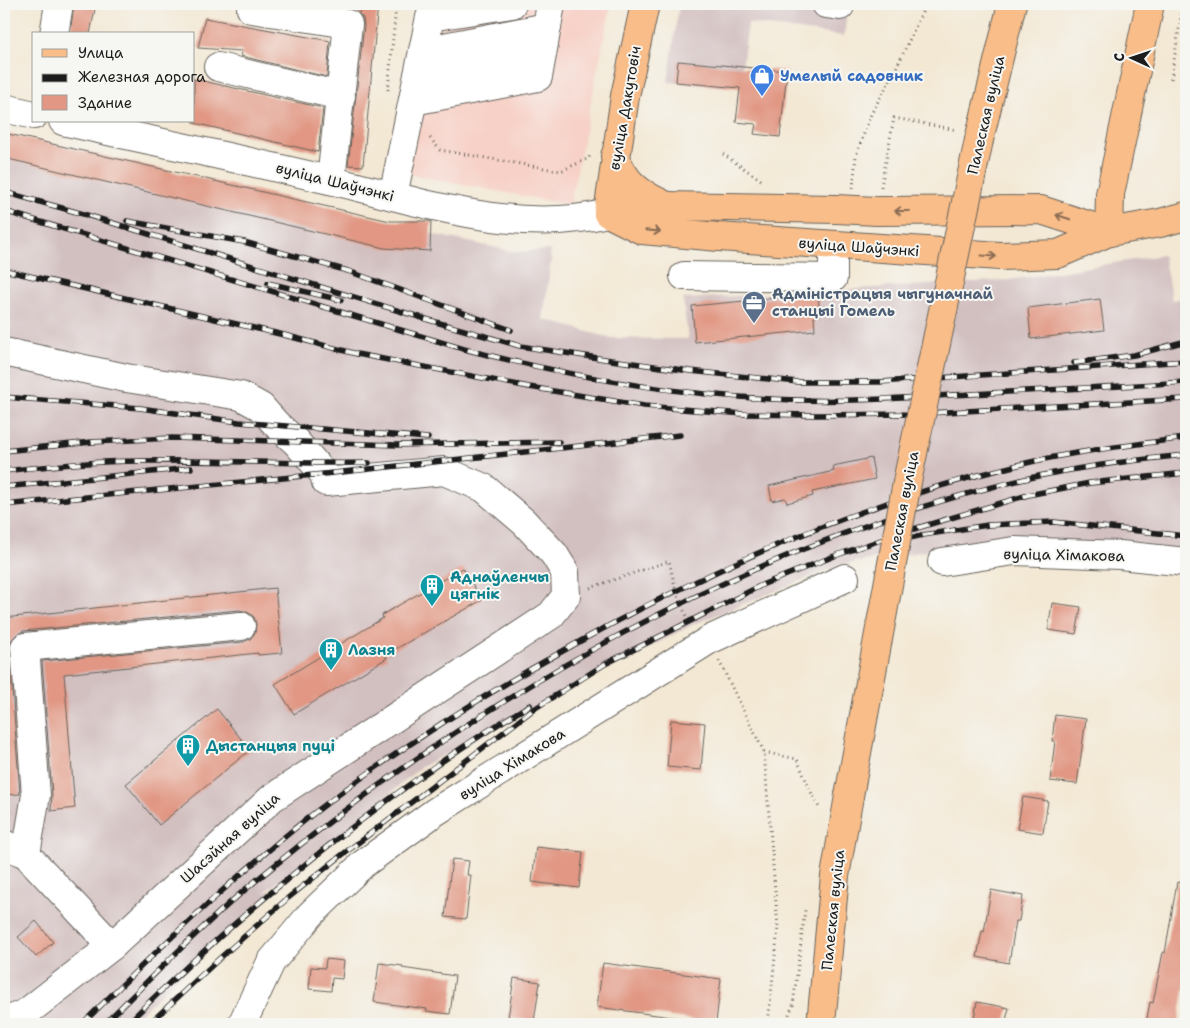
<svg xmlns="http://www.w3.org/2000/svg" width="1190" height="1028" font-family="'Shantell Sans',sans-serif">
<style>
.built{fill:#f7d1c7}
.industrial{fill:#d2bfc0}
.building{fill:#e19783}
.lines{fill:none;stroke-linecap:round;stroke-linejoin:round}
.minor-casing{stroke:#67635c;stroke-width:30}
.major-casing{stroke:#67635c;stroke-width:30}
.path{stroke:#67635c;stroke-width:3;stroke-dasharray:1 4;stroke-linecap:butt}
.minor{stroke:#fff;stroke-width:28}
.major{stroke:#f8bd89;stroke-width:28}
.rail-casing{stroke:#1c1c1c;stroke-width:5.5}
.rail{stroke:#f6f6f2;stroke-width:4;stroke-dasharray:11;stroke-linecap:butt}
.major-bridge-casing{stroke:#67635c;stroke-width:30;stroke-linecap:butt}
.major-bridge{stroke:#f8bd89;stroke-width:28}
.oneway{stroke:#8a6c52}
.labels{text-anchor:middle;dominant-baseline:central;stroke-width:4;stroke-linejoin:round;paint-order:stroke}
.shop-label{font-size:15px;font-weight:bold;fill:#366cbe;stroke:#f6f6f2;text-anchor:start}
.street-label{font-size:15px;fill:#1c1c1c;stroke:#f6f6f2}
.service-label{font-size:15px;font-weight:bold;fill:#4e5e75;stroke:#f6f6f2;text-anchor:start}
.culture-label{font-size:15px;font-weight:bold;fill:#0d838f;stroke:#f6f6f2;text-anchor:start}
</style>
<rect width="100%" height="100%" fill="#f6f6f2"/>
<filter id="ink" filterUnits="userSpaceOnUse"><feTurbulence type="fractalNoise" baseFrequency=".02" numOctaves="2"/><feDisplacementMap in="SourceGraphic" scale="10" xChannelSelector="R" yChannelSelector="G"/><feConvolveMatrix kernelMatrix="1 2 1 2 8 2 1 2 1" color-interpolation-filters="sRGB"/></filter>
<filter id="wash" filterUnits="userSpaceOnUse"><feTurbulence type="fractalNoise" baseFrequency=".0096" numOctaves="4" result="noise"/><feDisplacementMap in="SourceGraphic" scale="20" xChannelSelector="R" yChannelSelector="G"/><feGaussianBlur stdDeviation="1.12" result="paint"/><feColorMatrix in="noise" values="0 0 0 0 0 0 0 0 0 0 0 0 0 0 0 0 0 1.4 0 .05"/><feComposite in="paint" operator="in"/></filter>
<g filter="url(#wash)">
<rect width="100%" height="100%" fill="#f3e8d4"/>
<polygon class="built" points="420,4 611,4 570,205 386,170"/>
<g class="industrial">
<polygon points="679,4 848,4 844,36 748,23 739,88 668,82"/>
<polygon points="4,158 384,248 430,250 431,234 516,252 550,250 551,261 543,319 610,338 688,339 683,299 1010,280 1163,255 1172,300 1186,298 1186,551 1001,539 840,565 692,625 421,767 331,844 263,893 275,888 129,1024 4,1024"/>
</g>
<g id="blocks">
<g class="building">
<polygon points="74,4 96,4 90,34 70,34"/>
<polygon points="360,4 378,4 363,166 348,165 364,26 363,18 359,14"/>
<polygon points="205,18 330,41 327,77 241,56 242,51 198,48"/>
<polygon points="678,61 787,71 780,137 754,134 756,124 736,122 740,88 676,82"/>
<polygon points="194,79 323,108 318,152 194,123"/>
<polygon points="4,133 390,221 431,221 430,251 384,248 4,158"/>
<polygon points="818,294 820,316 814,317 815,330 695,342 692,306"/>
<polygon points="1100,299 1104,330 1031,339 1028,308"/>
<polygon points="871,458 875,479 812,492 813,496 787,503 785,498 772,501 769,486 834,471 833,466"/>
<polygon points="463,568 482,600 385,655 387,658 294,714 275,684 383,618 382,615"/>
<polygon points="275,588 282,653 258,655 258,653 64,674 75,808 51,811 52,794 42,661 243,642 250,639 255,633 256,624 254,617 248,612 239,610 23,631 16,635 11,641 9,648 20,794 4,795 4,618"/>
<polygon points="1052,603 1081,607 1076,634 1048,630"/>
<polygon points="217,709 250,750 159,825 126,784"/>
<polygon points="1055,715 1086,719 1077,784 1050,781 1055,741 1052,741"/>
<polygon points="671,720 705,723 701,770 667,767"/>
<polygon points="1023,797 1048,801 1043,833 1017,829"/>
<polygon points="536,847 583,852 579,888 532,882"/>
<polygon points="452,859 469,861 467,875 471,875 466,919 445,917"/>
<polygon points="1177,882 1186,883 1186,983 1178,1024 1146,1024 1150,1002 1153,1003 1163,952 1165,953"/>
<polygon points="991,890 1023,896 1019,921 1016,921 1009,963 977,957 982,931 984,932"/>
<polygon points="36,921 53,942 36,957 18,937"/>
<polygon points="326,959 344,961 342,979 332,978 331,991 309,989 311,967 325,968"/>
<polygon points="379,963 403,966 402,968 455,976 450,1014 426,1011 427,1009 374,1002"/>
<polygon points="603,963 721,979 716,1023 597,1007"/>
<polygon points="514,978 540,982 534,1021 508,1018"/>
<polygon points="977,1002 1009,1008 1005,1024 973,1024"/>
</g>
</g>
</g>
<g filter="url(#ink)">
<use href="#blocks" fill-opacity="0" stroke="#67635c" stroke-width="1"/>
<g class="lines">
<defs>
<g id="minor">
<polyline points="826,4 840,6"/>
<polyline points="251,9 348,24 331,180"/>
<polyline points="54,34 59,4"/>
<polyline points="423,51 547,27"/>
<polyline points="218,67 341,96"/>
<polyline points="418,76 541,53"/>
<polyline points="413,101 538,77 551,4"/>
<polyline points="4,108 34,115"/>
<path d="M 63,121 C 152,141 241,159 329,180 C 420,201 514,236 608,213"/>
<polyline points="393,196 430,17 512,4"/>
<polyline points="684,276 833,278 833,245"/>
<polyline points="4,352 126,378 241,396 261,407 276,424 296,442 324,474 326,482 444,471 484,488 524,522 554,554 565,572 566,596 551,615 272,798 112,946 27,1012 4,1023"/>
<polyline points="942,562 1014,551 1120,555 1186,562"/>
<polyline points="4,844 26,854 112,946"/>
<polyline points="26,854 36,795 25,647 241,626"/>
<polyline points="242,1024 271,962 311,914 363,864 435,812 709,640 845,578"/>
</g>
<g id="major">
<polyline points="979,140 1012,4"/>
<path d="M 615,156 C 625,184 640,194 667,206"/>
<polyline points="608,213 642,230 719,237 1000,256 1058,254 1109,232 1160,223 1186,216"/>
<polyline points="608,213 667,206 836,209 877,211 1041,210 1109,232"/>
<polyline points="608,213 625,96 645,4"/>
<polyline points="1109,232 1110,194 1150,4"/>
<polyline points="821,1024 835,876 849,796"/>
</g>
</defs>
<use href="#minor" class="minor-casing"/>
<use href="#major" class="major-casing"/>
<g class="path">
<polyline points="1171,79 1183,4"/>
<polyline points="388,90 396,7 394,4"/>
<polyline points="430,138 440,150 561,171 589,158 590,154"/>
<polyline points="723,154 764,182"/>
<polyline points="881,187 894,118 957,130"/>
<polyline points="853,188 856,156 871,114 894,73 926,4"/>
<path d="M 590,588 L 669,561 C 674,582 678,605 691,622"/>
<polyline points="719,661 764,752 778,928 768,1024"/>
<polyline points="764,752 797,759 810,790 820,809"/>
<polyline points="785,1024 793,1005 805,910"/>
</g>
<use href="#minor" class="minor"/>
<use href="#major" class="major"/>
<defs>
<g id="rail">
<polyline points="4,192 80,213 429,320 520,346 611,360 690,371 798,382 880,382 1186,361"/>
<path d="M 4,211 L 464,349 C 572,377 684,397 797,400 C 854,402 913,397 971,394 C 1043,390 1114,387 1186,382"/>
<polyline points="127,221 244,242 348,271 511,330"/>
<polyline points="4,270 284,335 357,354 529,387 644,406 744,414 817,415 910,414 1186,399"/>
<polyline points="268,283 341,300"/>
<polyline points="1074,363 1134,355 1186,341"/>
<polyline points="4,397 140,408 239,422 428,438"/>
<polyline points="4,451 92,442 172,438 397,445 559,442"/>
<path d="M 4,471 C 49,466 95,461 141,461 C 217,460 293,464 369,463"/>
<polyline points="4,487 191,468"/>
<polyline points="4,505 324,474 680,435"/>
<polyline points="901,540 923,535 988,525 1054,522 1186,536"/>
<path d="M 82,1024 C 155,952 229,881 309,817 C 389,755 473,701 561,652 C 707,569 858,503 1022,464 C 1076,451 1131,445 1186,438"/>
<path d="M 104,1024 C 156,973 207,920 264,874 C 481,695 749,543 1025,479 C 1078,467 1133,460 1186,455"/>
<path d="M 127,1024 C 190,961 258,902 328,846 C 393,795 458,747 530,705"/>
<polyline points="149,1024 220,958 288,898 342,855 534,709 605,664 764,584 837,555 907,531 1028,495 1090,483 1186,473"/>
</g>
</defs>
<use href="#rail" class="rail-casing"/>
<use href="#rail" class="rail"/>
<defs>
<polyline id="major-bridge" points="849,796 908,477 979,140"/>
</defs>
<use href="#major-bridge" class="major-bridge-casing"/>
<use href="#major-bridge" class="major-bridge"/>
</g>
<defs><path id="oneway-shaft" d="M-6 0H5M1.5-3L5.5 0L1.5 3" fill="none" stroke-width="1.6" stroke-linecap="round" stroke-linejoin="round" transform="scale(1.25)"/></defs>
<g class="oneway">
<use href="#oneway-shaft" transform="translate(902 211) rotate(180)"/>
<use href="#oneway-shaft" transform="translate(1063 217) rotate(-162)"/>
<use href="#oneway-shaft" transform="translate(653 231) rotate(5)"/>
<use href="#oneway-shaft" transform="translate(989 256) rotate(4)"/>
</g>
</g>
<defs>
<symbol id="shop-pin" viewBox="-11 -11 22 30"><path d="M0 17L-7.5 6A9.5 9.5 0 1 1 7.5 6Z" fill="#3f7fe0" stroke="#f6f6f2"/><path d="M-5-2.5h2.3a2.7 3.5 0 0 1 5.4 0H5L5.5 6h-11ZM-1.5-2.5h3a1.5 2.3 0 0 0-3 0Z" fill="#fff"/></symbol>
<symbol id="office-pin" viewBox="-11 -11 22 30"><path d="M0 17L-7.5 6A9.5 9.5 0 1 1 7.5 6Z" fill="#5c6f8a" stroke="#f6f6f2"/><path d="M-6-3h4V-5.5h4V-3h4V5H-6ZM-1-4.5V-3h2v-1.5ZM-6 0V1H6V0Z" fill="#fff"/></symbol>
<symbol id="building-pin" viewBox="-11 -11 22 30"><path d="M0 17L-7.5 6A9.5 9.5 0 1 1 7.5 6Z" fill="#0f9aa8" stroke="#f6f6f2"/><path d="M-4-6H4V6H1V3H-1V6H-4ZM-2.5-4.3h1.7v1.8h-1.7ZM.8-4.3h1.7v1.8H.8ZM-2.5-1h1.7V.8h-1.7ZM.8-1h1.7V.8H.8Z" fill="#fff"/></symbol>
</defs>
<g fill-rule="evenodd">
<use href="#shop-pin" x="748" y="62" width="28" height="38"/>
<use href="#office-pin" x="740" y="289" width="28" height="38"/>
<use href="#building-pin" x="418" y="572" width="28" height="38"/>
<use href="#building-pin" x="317" y="636" width="28" height="38"/>
<use href="#building-pin" x="174" y="732" width="28" height="38"/>
</g>
<g class="labels">
<g class="shop-label">
<text x="780" y="76">Умелый садовник</text>
</g>
<g class="street-label">
<text transform="translate(625 108) rotate(-80)">вуліца Дакутовіч</text>
<text transform="translate(986 115) rotate(-77)">Палеская вуліца</text>
<text transform="translate(335 182) rotate(14)">вуліца Шаўчэнкі</text>
<text transform="translate(859 247) rotate(4)">вуліца Шаўчэнкі</text>
<text transform="translate(902 511) rotate(-79)">Палеская вуліца</text>
<text transform="translate(1064 555) rotate(1)">вуліца Хімакова</text>
<text transform="translate(512 764) rotate(-32)">вуліца Хімакова</text>
<text transform="translate(230 838) rotate(-42)">Шасэйная вуліца</text>
<text transform="translate(833 910) rotate(-84)">Палеская вуліца</text>
</g>
<g class="service-label">
<text x="772" y="294">Адміністрацыя чыгуначнай<tspan x="772" dy="17">станцыі Гомель</tspan></text>
</g>
<g class="culture-label">
<text x="450" y="577">Аднаўленчы<tspan x="450" dy="17">цягнік</tspan></text>
<text x="348" y="650">Лазня</text>
<text x="206" y="746">Дыстанцыя пуці</text>
</g>
</g>
<rect width="1190" height="1028" fill="none" stroke="#f6f6f2" stroke-width="20"/>
<rect x="32" y="32" width="162" height="90" fill="#f6f6f2" stroke="#9f9f9c"/>
<rect x="42" y="49" width="25" height="8" fill="#f8bd89" stroke="#9f9f9c"/>
<text x="78" y="58" font-size="15" fill="#1c1c1c">Улица</text>
<rect x="42" y="74" width="25" height="8" fill="#1c1c1c" stroke="#9f9f9c"/>
<text x="78" y="82" font-size="15" fill="#1c1c1c">Железная дорога</text>
<rect x="42" y="95" width="25" height="15" fill="#e19783" stroke="#9f9f9c"/>
<text x="78" y="108" font-size="15" fill="#1c1c1c">Здание</text>
<g transform="translate(1132 58) rotate(273)" stroke="#f6f6f2" stroke-width="4" paint-order="stroke">
<path d="M0-4L9 19L0 12L-9 19Z" fill="#1c1c1c"/>
<text y="-8" font-size="14" font-weight="bold" text-anchor="middle" fill="#1c1c1c">С</text>
</g>
</svg>
